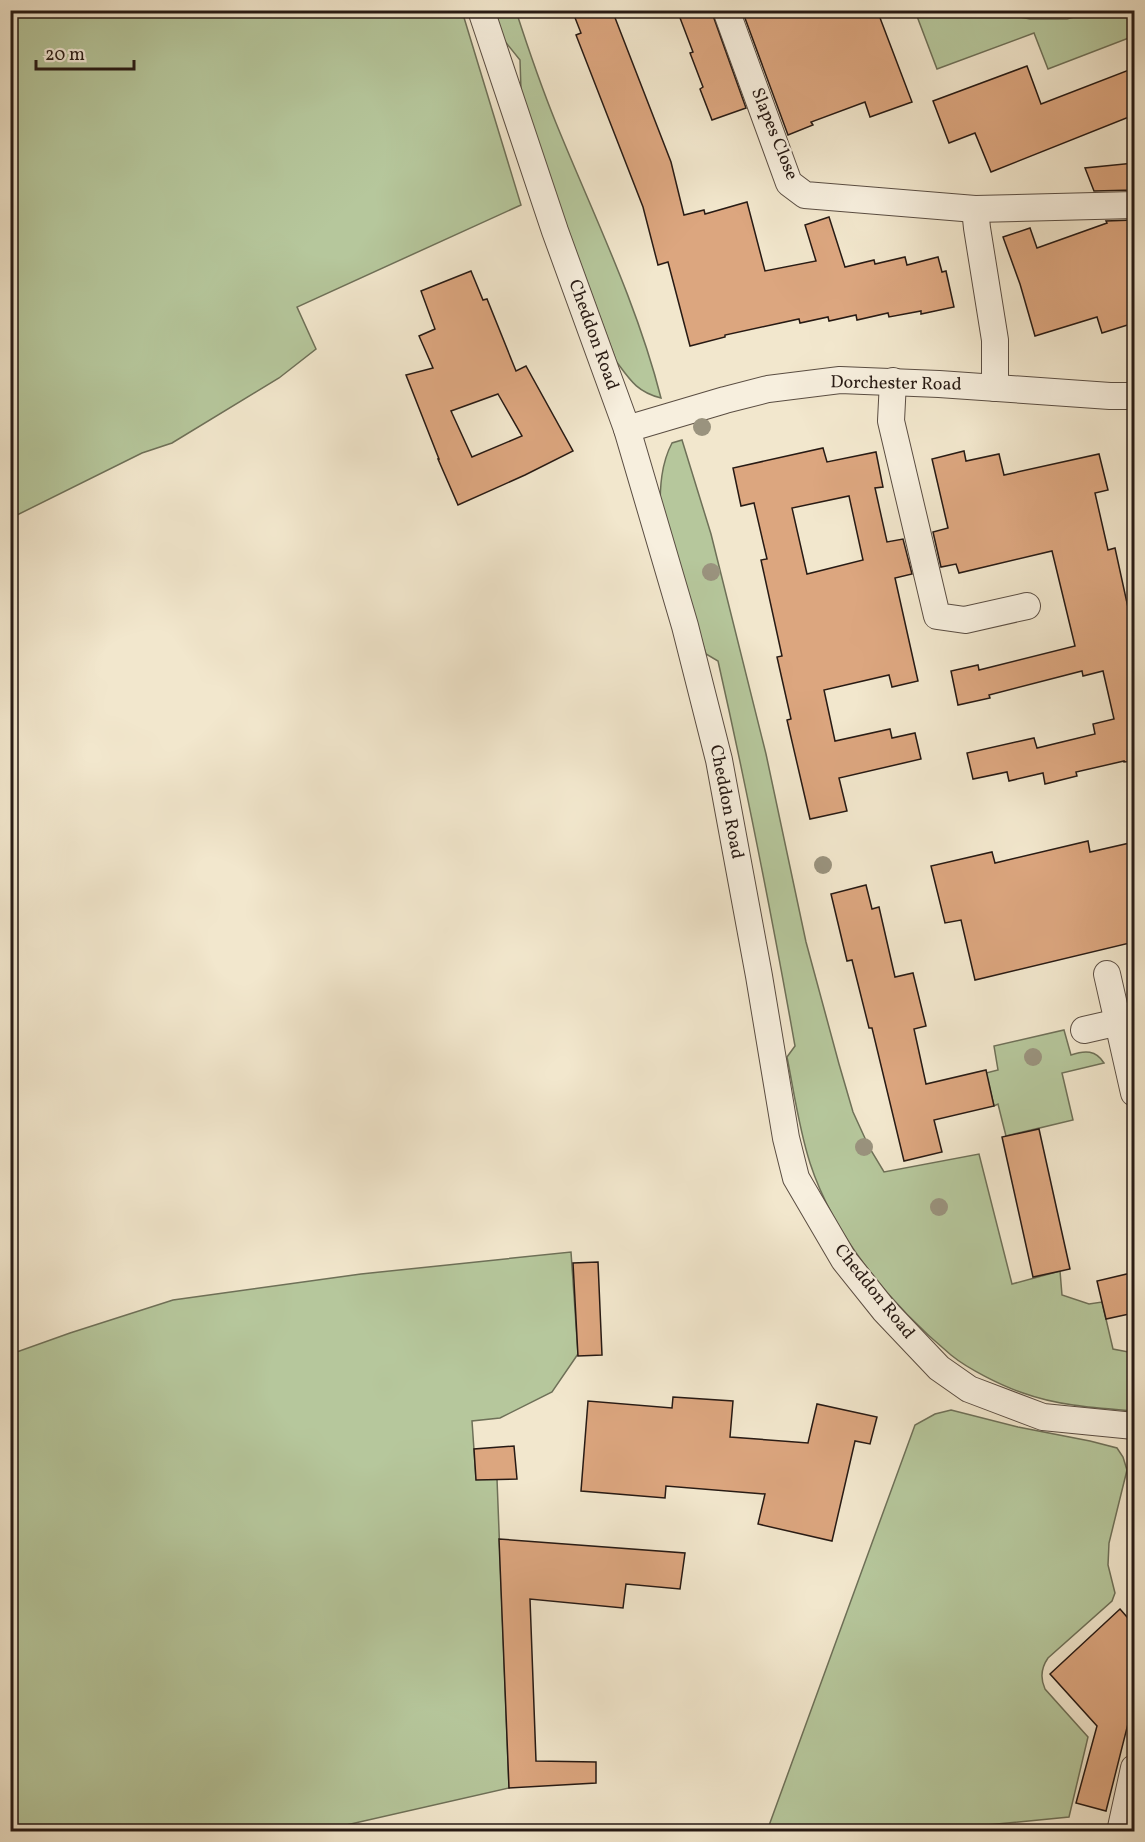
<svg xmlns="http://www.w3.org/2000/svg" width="1145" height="1842" font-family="Vollkorn,serif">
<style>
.green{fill:#b6c79c;stroke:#6e7058;stroke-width:1.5}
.building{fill:#dca67f;stroke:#271a14;stroke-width:1.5;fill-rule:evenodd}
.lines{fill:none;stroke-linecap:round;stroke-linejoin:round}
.street-casing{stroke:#5a4d42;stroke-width:28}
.street{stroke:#f7efde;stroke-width:26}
.tree{fill:#9a937e}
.labels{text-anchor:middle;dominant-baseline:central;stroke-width:4.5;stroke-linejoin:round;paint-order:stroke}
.street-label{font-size:18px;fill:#271a14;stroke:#f7efde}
</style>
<rect width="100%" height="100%" fill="#f2e7cd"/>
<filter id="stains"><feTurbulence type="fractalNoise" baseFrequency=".00333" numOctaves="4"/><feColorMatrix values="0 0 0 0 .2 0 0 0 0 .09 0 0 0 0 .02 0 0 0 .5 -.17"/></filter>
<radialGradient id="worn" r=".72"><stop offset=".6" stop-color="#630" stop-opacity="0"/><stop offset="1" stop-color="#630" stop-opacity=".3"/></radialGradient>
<g class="green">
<polygon points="11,10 462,11 521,205 297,307 316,349 279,378 172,443 142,453 11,518"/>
<path d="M 493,11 L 516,11 C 528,48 541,86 556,123 C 593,214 637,303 661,398 C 637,392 630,380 616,361 L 540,153 L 521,90 L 520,60 L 499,34 Z"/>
<polygon points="915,11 991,11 1030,19 1067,19 1095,11 1134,11 1134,36 1048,69 1034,33 937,69"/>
<path d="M 682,440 L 711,534 L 766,754 L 806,942 L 839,1064 L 853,1112 L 869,1147 L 884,1172 L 979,1154 L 1012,1284 L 1060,1271 L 1062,1295 L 1089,1304 L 1102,1302 L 1113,1349 L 1134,1353 L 1134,1411 C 1097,1408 1059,1406 1023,1393 C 1002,1386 968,1369 951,1355 C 892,1306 834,1237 810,1163 C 799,1129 794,1092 787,1057 L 795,1046 C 772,917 747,789 718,661 L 706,654 L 660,510 C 660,487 661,464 672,443 Z"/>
<path d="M 1064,1030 L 1071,1055 C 1085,1050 1096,1050 1104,1063 L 1062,1073 L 1073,1120 L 1006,1136 L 998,1104 L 994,1106 L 986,1073 L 998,1070 L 994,1046 Z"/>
<polygon points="571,1252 578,1354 552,1392 500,1418 472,1421 476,1479 497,1479 509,1788 320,1831 11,1832 11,1354 70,1333 173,1300 361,1274"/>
<path d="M 951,1410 L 1018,1427 L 1090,1441 L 1117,1448 L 1123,1457 L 1127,1470 L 1109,1543 L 1108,1565 L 1115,1593 L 1112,1601 L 1048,1658 C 1041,1668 1040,1678 1045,1689 L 1088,1737 L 1069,1817 L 976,1826 L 976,1832 L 767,1831 L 915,1425 L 935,1414 Z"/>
<polygon points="1052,1825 1053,1831 984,1831"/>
</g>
<g class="building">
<polygon points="572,10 612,10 671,162 684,215 704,210 705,214 747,202 765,271 816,261 805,225 829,217 845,267 874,260 875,264 905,257 907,265 938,257 942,272 946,271 954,307 921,314 921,311 889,317 888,313 857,320 856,315 829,321 828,317 800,323 799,319 725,335 725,337 690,346 668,262 658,265 643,207 576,35 581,33"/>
<polygon points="677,10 711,10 746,108 712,120 700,89 703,87 690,53 693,52"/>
<polygon points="742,10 877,10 912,102 870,117 865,102 811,122 813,125 788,135"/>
<polygon points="1027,66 1041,104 1134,68 1134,115 991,172 975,133 949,143 933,101"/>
<polygon points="1134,163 1134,190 1094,191 1085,168"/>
<polygon points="1134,220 1134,323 1102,333 1097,317 1035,336 1020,284 1003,237 1030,228 1037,248 1107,223 1106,221"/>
<path d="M 471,271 L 483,300 L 487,299 L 516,371 L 526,366 L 573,451 L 525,475 L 458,505 L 438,459 L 439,459 L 406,375 L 433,368 L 419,336 L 435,329 L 421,291 ZM 498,394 L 522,436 L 472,457 L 451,411 Z"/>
<path d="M 823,448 L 827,462 L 876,452 L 883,487 L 875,488 L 887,542 L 903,539 L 912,574 L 895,578 L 918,681 L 892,687 L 889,675 L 824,690 L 835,741 L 890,729 L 892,738 L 915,733 L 921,759 L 839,778 L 847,811 L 810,819 L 787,720 L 791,719 L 777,657 L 782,656 L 761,560 L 767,559 L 754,503 L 741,506 L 733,468 ZM 849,496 L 863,560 L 807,574 L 792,508 Z"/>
<polygon points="964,451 966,461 999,454 1004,475 1099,454 1108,490 1095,493 1108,550 1115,548 1134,635 1134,761 1124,762 1124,761 1076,772 1077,776 1045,784 1043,773 1009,781 1007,772 973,779 967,753 1034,738 1037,748 1095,734 1093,724 1114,719 1103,671 1083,676 1082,671 989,695 990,698 958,705 951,671 978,665 979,670 1075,646 1052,551 959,573 956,564 941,567 933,532 948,528 932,459"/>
<polygon points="1088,841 1090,852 1134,842 1134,942 975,980 961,920 945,923 931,866 992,852 995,863"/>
<polygon points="866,885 872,909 879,907 895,977 913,973 926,1026 914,1029 926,1084 986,1070 994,1106 934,1120 942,1152 904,1161 872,1028 869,1028 852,960 847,961 831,894"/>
<polygon points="1039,1129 1070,1269 1033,1277 1002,1137"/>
<polygon points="598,1262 602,1355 578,1356 573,1263"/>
<polygon points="1131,1273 1134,1289 1134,1313 1106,1319 1097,1281"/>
<polygon points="673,1397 733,1401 730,1437 808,1443 817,1404 877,1417 870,1444 855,1441 832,1541 758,1524 765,1494 666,1486 665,1498 581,1491 588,1401 672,1408"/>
<polygon points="514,1446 517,1479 476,1480 474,1449"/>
<polygon points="499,1539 685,1553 680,1589 626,1584 623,1608 530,1599 536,1761 596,1762 596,1783 509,1788"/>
<polygon points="1120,1609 1134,1625 1134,1700 1106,1811 1076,1803 1097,1726 1050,1674"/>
</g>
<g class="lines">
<defs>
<g id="street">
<polyline points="481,10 555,231 627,429 685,626 719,760 759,976 786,1138 796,1178 844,1260 884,1310 939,1368 969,1389 1043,1417 1134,1426"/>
<polyline points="726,10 789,183 805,195 975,209 1134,205"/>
<polyline points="975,209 977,228 995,340 995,388"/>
<polyline points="893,381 891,421 937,616 965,620 1027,606"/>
<polyline points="627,429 725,400 768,389 840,380 939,384 1110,396 1134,396"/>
<polyline points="1107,974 1134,1093"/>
<polyline points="1084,1030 1119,1022"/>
<polyline points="1120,1832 1134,1768"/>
</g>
</defs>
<use href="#street" class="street-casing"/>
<use href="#street" class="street"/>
</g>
<g class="tree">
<circle cx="702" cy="427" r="9"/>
<circle cx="711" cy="572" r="9"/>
<circle cx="823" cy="865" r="9"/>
<circle cx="1033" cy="1057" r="9"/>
<circle cx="864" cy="1147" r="9"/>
<circle cx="939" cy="1207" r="9"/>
</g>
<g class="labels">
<g class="street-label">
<text transform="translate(774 134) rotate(68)">Slapes Close</text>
<text transform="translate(593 335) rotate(70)">Cheddon Road</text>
<text transform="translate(896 384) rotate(1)">Dorchester Road</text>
<text transform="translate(726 802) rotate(79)">Cheddon Road</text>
<text transform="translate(874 1292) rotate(51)">Cheddon Road</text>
</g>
</g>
<rect width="1145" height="1842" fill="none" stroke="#f2e7cd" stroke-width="36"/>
<rect x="12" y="12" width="1121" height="1818" fill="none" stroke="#271a14" stroke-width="3"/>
<rect x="18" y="18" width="1109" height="1806" fill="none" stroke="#271a14" stroke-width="1.5"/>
<path d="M36 60v9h98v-9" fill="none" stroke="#271a14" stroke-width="3"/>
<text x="45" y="60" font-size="18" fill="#271a14" stroke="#f7efde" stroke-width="4.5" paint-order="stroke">20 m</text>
<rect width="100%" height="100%" filter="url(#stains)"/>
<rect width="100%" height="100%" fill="url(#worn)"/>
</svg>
